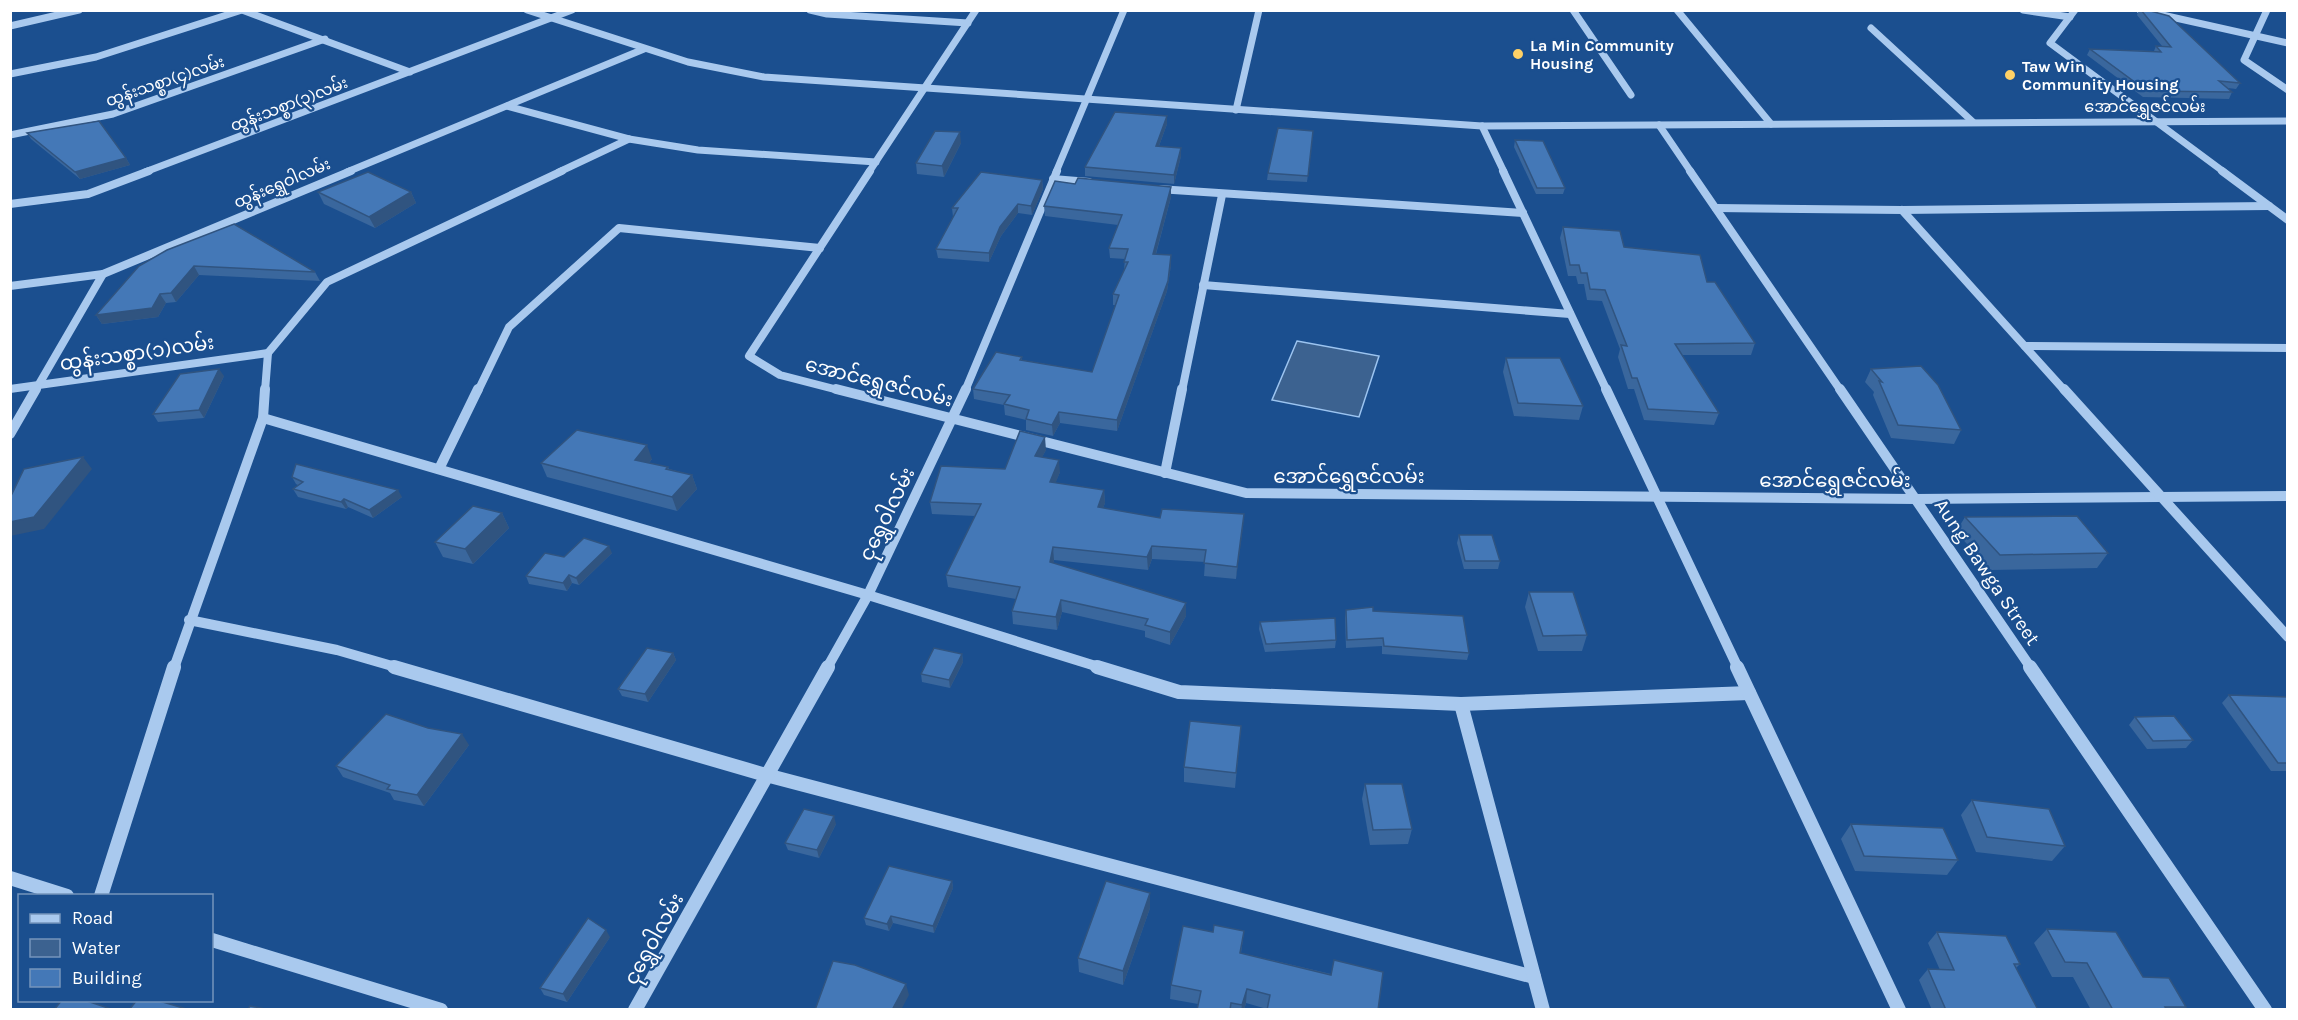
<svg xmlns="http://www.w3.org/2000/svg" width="2298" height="1020" font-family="Karla,'Noto Sans Myanmar',sans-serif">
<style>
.water{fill:#3c6290;stroke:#9cc4f0;stroke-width:1.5}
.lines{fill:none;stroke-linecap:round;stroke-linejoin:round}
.minor-far3{stroke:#a9c9ee;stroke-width:7}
.minor-far2{stroke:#a9c9ee;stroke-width:8}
.minor-far1{stroke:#a9c9ee;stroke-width:10}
.minor{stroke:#a9c9ee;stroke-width:14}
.wall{fill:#3a679d}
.shaded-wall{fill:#305480}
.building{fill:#4478b7;stroke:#305480;stroke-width:1.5}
.poi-dot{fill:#ffd166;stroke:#1b4f8f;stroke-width:2}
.labels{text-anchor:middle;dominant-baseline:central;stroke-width:4.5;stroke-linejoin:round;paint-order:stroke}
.far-poi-label{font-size:16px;font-weight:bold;fill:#fff;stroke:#1b4f8f;text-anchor:start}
.far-street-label{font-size:16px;fill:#fff;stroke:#1b4f8f}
.street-label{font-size:20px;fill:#fff;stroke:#1b4f8f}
</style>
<rect width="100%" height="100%" fill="#1b4f8f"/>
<polygon class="water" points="1297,341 1379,356 1359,417 1272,400"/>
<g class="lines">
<g class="minor-far3">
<polyline points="242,10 410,72"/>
<polyline points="527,10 688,62 764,77 1482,126 2288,121"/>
<polyline points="810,10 827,14 968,23"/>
<polyline points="1573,10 1631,95"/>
<polyline points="1677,10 1771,124"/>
<polyline points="2023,10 2070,17"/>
<polyline points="2075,10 2050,43 2224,172"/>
<polyline points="2140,10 2288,43"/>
<polyline points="2267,10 2244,60 2288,90"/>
<polyline points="10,26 79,10"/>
<polyline points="1871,28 1973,122"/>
<polyline points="10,74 96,57 242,10"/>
<polyline points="507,106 629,139 698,150 876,162"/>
<polyline points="1236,110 1259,10"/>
<polyline points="1659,125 1691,172"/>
<polyline points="1482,126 1504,172"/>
<polyline points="10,135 113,114 325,39"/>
<polyline points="145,172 572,10"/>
<polyline points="347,172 644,49"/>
<polyline points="559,172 629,139"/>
<polyline points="869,172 976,10"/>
<polyline points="1056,172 1124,10"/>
</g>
<g class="minor-far2">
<polyline points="1503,171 1607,391"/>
<polyline points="1690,171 1841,391"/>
<polyline points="2222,171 2288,220"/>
<polyline points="1053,179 1089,182"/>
<polyline points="1158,189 1523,213"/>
<polyline points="10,204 88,194 149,171"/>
<polyline points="1716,208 1902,210 2269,206"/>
<polyline points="1902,210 2065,391"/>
<polyline points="1203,285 1570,314"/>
<polyline points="10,286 103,274"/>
<polyline points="2025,346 2288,348"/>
<polyline points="10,389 268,353"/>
<polyline points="35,391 103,274 351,171"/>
<polyline points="265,391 268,353 327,282 562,171"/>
<polyline points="478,391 509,327 619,228 820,248"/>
<polyline points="842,391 780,375 749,356 870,171"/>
<polyline points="965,391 1057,171"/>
<polyline points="1182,391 1222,195"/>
</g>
<g class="minor-far1">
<polyline points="836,389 1246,493 1915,499 2288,496"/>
<polyline points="1606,389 1738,668"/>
<polyline points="1840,389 2031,668"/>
<polyline points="2064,389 2288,637"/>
<polyline points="263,418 868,595 1102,668"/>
<polyline points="10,434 36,389"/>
<polyline points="439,469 478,389"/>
<polyline points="1165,473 1182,389"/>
<polyline points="189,620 337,650 399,668"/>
<polyline points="174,668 263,418 265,389"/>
<polyline points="827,668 868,595 966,389"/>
</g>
<g class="minor">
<polyline points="394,667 766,775 1534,977"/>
<polyline points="1097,667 1179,692 1461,704 1749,693"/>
<polyline points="1737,667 1899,1010"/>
<polyline points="2030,667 2265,1010"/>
<polyline points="1461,704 1543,1010"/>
<polyline points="10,878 67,896"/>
<polyline points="101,896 174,667"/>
<polyline points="212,940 441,1010"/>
<polyline points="635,1010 828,667"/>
</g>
</g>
<g class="wall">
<polygon points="2139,10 2147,10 2240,83 2236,89 2228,88 2232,92 2229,99 2143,97 2087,55 2090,49 2154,51 2156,46 2162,46 2137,15"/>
<polygon points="1167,124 1159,146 1181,148 1181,156 1174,184 1085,176 1085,167"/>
<polygon points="1313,131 1307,182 1267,180 1268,173"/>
<polygon points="27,133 126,158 130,165 80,179 31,139"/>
<polygon points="1515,140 1565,188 1563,194 1536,194 1514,147"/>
<polygon points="961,143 944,177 917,174 916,163"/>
<polygon points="1042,180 1043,189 1032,215 1018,213 1001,236 989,262 938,258 936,249 953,217 952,208"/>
<polygon points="1075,184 1171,187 1171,197 1156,254 1171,255 1171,265 1167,291 1117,431 1060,423 1053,436 1026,430 1026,420 1005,415 1004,405 974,399 973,389 1022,357 1022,360 1092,372 1116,305 1113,305 1113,294 1124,270 1125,259 1110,258 1109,248 1118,225 1045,216 1044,206"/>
<polygon points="318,192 411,192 416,203 375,228 324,204"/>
<polygon points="1563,227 1624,247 1707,282 1755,343 1751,355 1682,355 1719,413 1714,425 1644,420 1634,389 1628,389 1618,357 1620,349 1602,301 1587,300 1584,284 1578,284 1576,276 1568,276 1560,238"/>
<polygon points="167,250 315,272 320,281 199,275 176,302 166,303 158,317 102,324 96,315"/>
<polygon points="1506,358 1583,406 1579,420 1514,416 1503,372"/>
<polygon points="1871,369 1961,430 1954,444 1891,438 1873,395 1874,392 1865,382"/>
<polygon points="224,376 204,418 158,422 153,414"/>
<polygon points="1046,450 1042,457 1060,472 1055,483 1104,490 1105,503 1103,508 1160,518 1244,514 1236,579 1204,576 1205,562 1152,559 1148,570 1054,560 1053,563 1186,603 1186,616 1170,645 1145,637 1145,631 1062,612 1057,630 1013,624 1012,611 1016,599 948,587 946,575 975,516 932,514 930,502"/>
<polygon points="652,459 649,463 668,467 669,469 692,475 697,489 677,511 547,477 541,463"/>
<polygon points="292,477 402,497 373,518 348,507 346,509 298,497 293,489 298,485 296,484"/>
<polygon points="502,513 509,528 473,564 443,557 435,542"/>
<polygon points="1965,517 2108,553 2097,568 1991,570 1956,532"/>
<polygon points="1459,535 1500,561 1498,569 1464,569 1457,543"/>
<polygon points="612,553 579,585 572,583 567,591 529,584 526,576 564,557"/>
<polygon points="1529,592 1587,635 1582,651 1538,651 1525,607"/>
<polygon points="1346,610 1373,611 1469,653 1467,660 1382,654 1382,646 1346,648 1345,618"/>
<polygon points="1260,622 1336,640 1335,648 1265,652 1259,629"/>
<polygon points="673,653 676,660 648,702 622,696 618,689"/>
<polygon points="962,654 963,662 950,688 922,682 921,674"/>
<polygon points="2229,695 2288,697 2288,771 2271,771 2222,703"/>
<polygon points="2135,717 2193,740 2186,748 2147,749 2129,725"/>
<polygon points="1241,726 1235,788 1184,782 1184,767"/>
<polygon points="469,745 424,806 394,800 390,793 343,777 336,766"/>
<polygon points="1365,784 1412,829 1408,844 1370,845 1362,799"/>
<polygon points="1972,800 2065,846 2052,861 1976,852 1961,815"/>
<polygon points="836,824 819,858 788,850 785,843"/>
<polygon points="1851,824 1958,860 1947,875 1855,871 1841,839"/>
<polygon points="952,881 953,888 934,933 893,923 889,931 866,925 864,918"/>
<polygon points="1150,893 1150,908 1123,985 1079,972 1078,958"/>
<polygon points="2047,929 2143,977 2186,1007 2184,1010 2091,1010 2073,977 2052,977 2034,943"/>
<polygon points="1244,931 1241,953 1331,974 1383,972 1267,1009 1246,1003 1244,1010 1197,1010 1198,1004 1170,999 1171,985 1213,932"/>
<polygon points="1937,932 2020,964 2016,968 2038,1010 1932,1010 1919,980 1928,969 1940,970 1928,943"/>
<polygon points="610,937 567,1002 544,995 540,988"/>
</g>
<g class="shaded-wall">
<polygon points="1167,116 1167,124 1156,154 1156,146"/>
<polygon points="960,132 961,143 944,177 942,166"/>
<polygon points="1181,148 1181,156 1174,184 1174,175"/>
<polygon points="126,158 130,165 80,179 75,172"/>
<polygon points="1042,180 1043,189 1032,215 1031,206"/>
<polygon points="1171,187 1171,197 1153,264 1153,254"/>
<polygon points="411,192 416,203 375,228 369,217"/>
<polygon points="1018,204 1018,213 1001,236 989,262 989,253 1000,227"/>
<polygon points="1171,255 1171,265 1167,291 1117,431 1117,420"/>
<polygon points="194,266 199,275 176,302 171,293"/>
<polygon points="160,294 166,303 158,317 102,324 96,315"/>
<polygon points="219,369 224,376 204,418 199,410"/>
<polygon points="1059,412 1060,423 1053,436 1052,425"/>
<polygon points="1045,437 1046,450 1036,469 1035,456"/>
<polygon points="647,445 652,459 640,474 635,460"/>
<polygon points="83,457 92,469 44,529 10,536 10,522"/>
<polygon points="1059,460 1060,472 1051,495 1050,482"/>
<polygon points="692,475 697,489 677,511 672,497"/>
<polygon points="398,490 402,497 373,518 369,510"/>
<polygon points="1104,490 1105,503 1099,520 1098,507"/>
<polygon points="344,499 348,507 346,509 341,502"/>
<polygon points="502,513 509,528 473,564 465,549"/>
<polygon points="1244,514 1243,527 1236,579 1237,567"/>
<polygon points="609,546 612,553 579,585 576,578"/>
<polygon points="1152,546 1152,559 1148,570 1147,557"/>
<polygon points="1053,547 1054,560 1051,574 1050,562"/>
<polygon points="569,575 572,583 567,591 563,583"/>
<polygon points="1061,600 1062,612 1057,630 1056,617"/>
<polygon points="1186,603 1186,616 1170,645 1170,632"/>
<polygon points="673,653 676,660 648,702 645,694"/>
<polygon points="962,654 963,662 950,688 949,680"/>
<polygon points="462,734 469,745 424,806 417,795"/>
<polygon points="834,816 836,824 819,858 817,850"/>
<polygon points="952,881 953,888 934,933 933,926"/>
<polygon points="1150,893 1150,908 1123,985 1123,971"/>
<polygon points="891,916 893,923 889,931 887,924"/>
<polygon points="606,930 610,937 567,1002 563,994"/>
<polygon points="906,984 909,995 901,1010 892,1010"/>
<polygon points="1247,989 1246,1003 1244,1010 1241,1010 1242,1005"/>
</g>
<g class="building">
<polygon points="2141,10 2147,10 2169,16 2240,83 2219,81 2232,92 2147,91 2090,49 2161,52 2156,46 2171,47"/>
<polygon points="1115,112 1167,116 1156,146 1181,148 1174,175 1085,167"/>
<polygon points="99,121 126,158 75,172 27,133"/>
<polygon points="1278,128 1313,131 1308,176 1268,173"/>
<polygon points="935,131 960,132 942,166 916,163"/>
<polygon points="1515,140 1543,141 1565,188 1537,188"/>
<polygon points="368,172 411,192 369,217 318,192"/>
<polygon points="981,172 1042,180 1031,206 1018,204 1000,227 989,253 936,249 958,208 952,208"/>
<polygon points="1078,178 1171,187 1153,254 1171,255 1168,281 1117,420 1059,412 1052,425 1026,419 1029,410 1004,404 1010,395 973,389 996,352 1022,357 1020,360 1092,372 1119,295 1113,294 1128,262 1124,262 1128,249 1109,248 1122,215 1044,206 1055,181 1075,184"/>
<polygon points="234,224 315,272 194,266 171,293 160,294 152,308 96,315 139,266 167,250"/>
<polygon points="1563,227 1620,231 1624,247 1700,255 1707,282 1715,282 1755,343 1675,344 1719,413 1648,409 1637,378 1632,378 1621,345 1627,346 1605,290 1590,289 1587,273 1581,273 1579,265 1570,265"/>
<polygon points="1506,358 1560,358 1583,406 1518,403"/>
<polygon points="1921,366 1938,385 1961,430 1898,425 1879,381 1882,382 1871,369"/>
<polygon points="219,369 199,410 153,414 180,374"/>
<polygon points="577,430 647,445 635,460 668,467 666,469 692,475 672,497 541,463"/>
<polygon points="1020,431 1045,437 1035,456 1059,460 1050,482 1104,490 1098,507 1160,518 1162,509 1244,514 1237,567 1204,563 1206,550 1152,546 1147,557 1053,547 1050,562 1186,603 1170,632 1145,625 1148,619 1061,600 1056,617 1012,611 1020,587 946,575 981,504 930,502 941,466 1005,469"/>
<polygon points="83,457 34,517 10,522 10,498 24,469"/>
<polygon points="296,464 398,490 369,510 344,499 341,502 293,489 303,482 292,477"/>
<polygon points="473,506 502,513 465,549 435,542"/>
<polygon points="2077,516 2108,553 2000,555 1965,517"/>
<polygon points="1459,535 1492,535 1500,561 1465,561"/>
<polygon points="584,538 609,546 576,578 569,575 563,583 526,576 545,553 564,557"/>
<polygon points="1529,592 1573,592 1587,635 1543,636"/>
<polygon points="1373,607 1373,611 1463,616 1469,653 1384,646 1383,638 1347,640 1346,610"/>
<polygon points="1335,618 1336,640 1266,644 1260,622"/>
<polygon points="647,648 673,653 645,694 618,689"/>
<polygon points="934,648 962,654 949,680 921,674"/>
<polygon points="2229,695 2288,697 2288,763 2278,763"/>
<polygon points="386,714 428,728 462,734 417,795 387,789 390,785 336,766"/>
<polygon points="2174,716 2193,740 2153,741 2135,717"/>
<polygon points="1190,721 1241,726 1236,773 1184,767"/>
<polygon points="1365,784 1402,784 1412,829 1373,830"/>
<polygon points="1972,800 2049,809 2065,846 1987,837"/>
<polygon points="804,809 834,816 817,850 785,843"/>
<polygon points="1851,824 1943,828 1958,860 1864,856"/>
<polygon points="889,866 952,881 933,926 891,916 887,924 864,918"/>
<polygon points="1106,881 1150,893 1123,971 1078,958"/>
<polygon points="588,918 606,930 563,994 540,988"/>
<polygon points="1214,925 1244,931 1240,953 1331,975 1334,960 1383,972 1378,1010 1267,1010 1270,995 1247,989 1242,1005 1231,1003 1230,1010 1197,1010 1201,991 1171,985 1183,926 1213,932"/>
<polygon points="2047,929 2116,932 2143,977 2169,978 2186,1007 2165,1007 2167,1010 2113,1010 2087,963 2065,962"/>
<polygon points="1937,932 2006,936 2020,964 2014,964 2038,1010 1946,1010 1928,969 1954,970"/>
<polygon points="833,961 855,965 906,984 892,1010 815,1010"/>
<polygon points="62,1000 84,1000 114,1010 54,1010"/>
<polygon points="137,1000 156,1000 190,1010 129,1010"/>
<polygon points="250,1006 270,1010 247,1010"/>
</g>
<g class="poi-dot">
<circle cx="1518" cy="54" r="6"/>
<circle cx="2010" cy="75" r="6"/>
</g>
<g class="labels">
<g class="far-poi-label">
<text x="1530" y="45">La Min Community<tspan x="1530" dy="18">Housing</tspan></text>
<text x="2022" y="66">Taw Win<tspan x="2022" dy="18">Community Housing</tspan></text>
</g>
<g class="far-street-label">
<text transform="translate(165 81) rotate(-19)">ထွန်းသစ္စာ(၄)လမ်း</text>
<text transform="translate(289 104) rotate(-21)">ထွန်းသစ္စာ(၃)လမ်း</text>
<text x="2145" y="106">အောင်ရွှေဇင်လမ်း</text>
<text transform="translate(282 183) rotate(-23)">ထွန်းရွှေဝါလမ်း</text>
</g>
<g class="street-label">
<text transform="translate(137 353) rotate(-8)">ထွန်းသစ္စာ(၁)လမ်း</text>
<text transform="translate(879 382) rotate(14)">အောင်ရွှေဇင်လမ်း</text>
<text x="1349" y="476">အောင်ရွှေဇင်လမ်း</text>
<text x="1835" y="480">အောင်ရွှေဇင်လမ်း</text>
<text transform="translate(887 514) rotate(-64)">ငုရွှေဝါလမ်း</text>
<text transform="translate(1987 572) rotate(56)">Aung Bawga Street</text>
<text transform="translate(654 939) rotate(-61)">ငုရွှေဝါလမ်း</text>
</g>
</g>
<rect width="2298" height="1020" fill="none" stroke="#ffffff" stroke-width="24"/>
<rect x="18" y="894" width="195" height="108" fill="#1b4f8f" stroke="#7695bc" stroke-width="1.5"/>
<rect x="30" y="914" width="30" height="9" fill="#a9c9ee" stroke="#7695bc" stroke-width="1.5"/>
<text x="72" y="924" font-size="18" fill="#ffffff">Road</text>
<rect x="30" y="939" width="30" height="18" fill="#3c6290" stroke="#7695bc" stroke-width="1.5"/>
<text x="72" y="954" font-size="18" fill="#ffffff">Water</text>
<rect x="30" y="969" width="30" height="18" fill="#4478b7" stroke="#7695bc" stroke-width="1.5"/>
<text x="72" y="984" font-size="18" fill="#ffffff">Building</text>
</svg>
